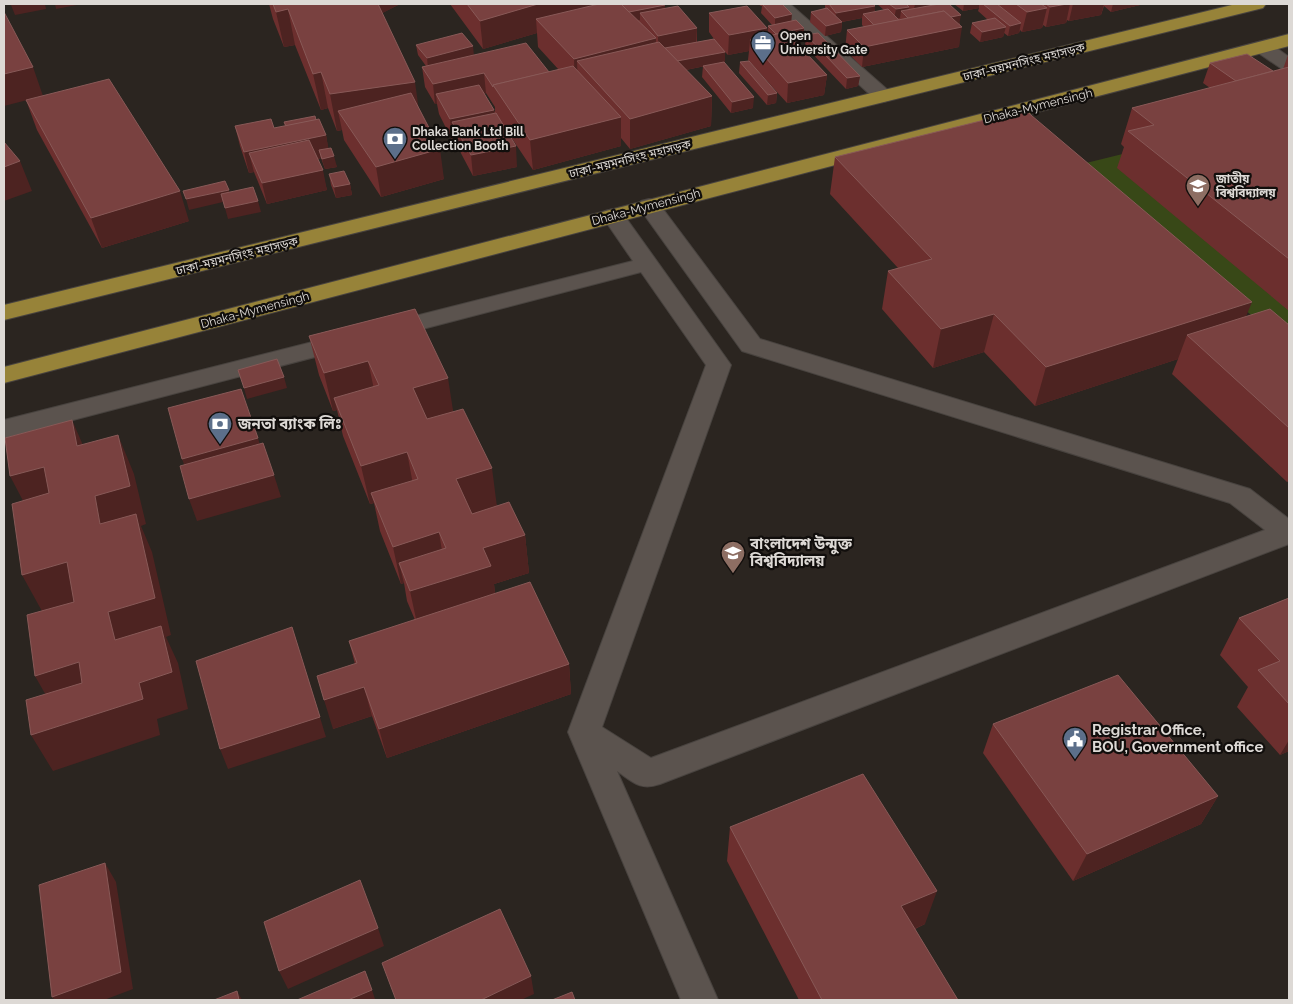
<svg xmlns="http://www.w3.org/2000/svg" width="1293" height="1004" font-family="Raleway,'Noto Sans Bengali',sans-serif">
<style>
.green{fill:#384817}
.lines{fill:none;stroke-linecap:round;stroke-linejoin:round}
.minor-casing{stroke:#48433f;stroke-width:2}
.highway-casing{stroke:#48433f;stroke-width:2}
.minor{fill:#5b534e;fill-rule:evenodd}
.highway{fill:#978339;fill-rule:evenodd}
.wall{fill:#6c2f2e;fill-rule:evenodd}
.shaded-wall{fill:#4d2321}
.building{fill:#794140;stroke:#885957}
.labels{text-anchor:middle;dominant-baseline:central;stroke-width:4.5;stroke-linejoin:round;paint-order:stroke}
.far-poi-label{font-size:12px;font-weight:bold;fill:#ddd9d5;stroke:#110e0c;text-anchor:start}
.far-street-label{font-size:12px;fill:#ddd9d5;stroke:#110e0c}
.poi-label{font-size:15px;font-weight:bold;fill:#ddd9d5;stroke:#110e0c;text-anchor:start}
</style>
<rect width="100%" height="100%" fill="#2b2520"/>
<polygon class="green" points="1289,113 1289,349 1082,164"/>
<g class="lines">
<defs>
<g id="minor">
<polygon points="771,4 790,4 890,92 893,96 890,100 883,102 876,100"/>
<polygon points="1264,42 1271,44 1289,57 1289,71 1282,69 1257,52 1255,48 1257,44"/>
<path d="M 649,199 L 657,201 L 760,339 L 1250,489 L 1289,519 L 1289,544 L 660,784 C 640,791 633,782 617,771 L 718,1000 L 681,1000 L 568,732 L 706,365 L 641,272 L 4,438 L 4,420 L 633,261 L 602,216 L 605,211 L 613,209 L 621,211 L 731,365 L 602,727 L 651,758 L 1265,530 L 1230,503 L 742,351 L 638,206 L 641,201 Z"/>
</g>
<g id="highway">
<polygon points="1236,4 1266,4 1263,8 4,320 4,305"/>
<polygon points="1289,34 1289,46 4,383 4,367"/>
</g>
</defs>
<use href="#minor" class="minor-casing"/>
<use href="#highway" class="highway-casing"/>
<use href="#minor" class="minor"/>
<use href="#highway" class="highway"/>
</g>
<g class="wall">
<polygon points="269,4 400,4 382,13 419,109 444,179 381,197 344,140 342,130 337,131 328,108 321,110 295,45 284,47 273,19"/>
<path d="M 450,4 L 664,4 L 665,8 L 697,28 L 697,42 L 714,39 L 709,32 L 709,13 L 767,36 L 768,26 L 772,25 L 761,13 L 762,6 L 761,6 L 758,4 L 782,4 L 792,21 L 804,28 L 803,39 L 794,40 L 827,75 L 824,95 L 787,103 L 748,60 L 749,51 L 728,55 L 724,51 L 725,52 L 724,62 L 753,108 L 731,113 L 702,77 L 703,66 L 710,65 L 686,70 L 712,96 L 711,126 L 630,149 L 621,138 L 621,146 L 533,170 L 505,128 L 517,167 L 473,176 L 455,142 L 455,139 L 452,140 L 439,114 L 437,104 L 435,104 L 425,87 L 422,67 L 426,66 L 418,55 L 416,45 L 474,55 L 549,72 L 559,70 L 538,47 L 537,33 L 483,49 ZM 486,93 L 495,107 L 495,113 L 494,110 L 484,94 Z"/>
<polygon points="825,4 873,4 875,12 884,10 877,4 951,4 951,6 960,24 959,47 862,67 845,50 847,30 864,27 862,25 862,18 842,22 841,32 825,36 810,22 811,12 825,9"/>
<polygon points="954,4 1141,4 1140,5 1111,12 1104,6 1101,15 1069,21 1067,20 1066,23 1046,27 1043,25 1042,28 1022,32 1020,30 1019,33 1008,36 1004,33 1003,37 980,42 970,33 972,23 988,20 978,11 979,8 963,11"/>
<polygon points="806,35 860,76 858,86 846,89 805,46"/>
<polygon points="1288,55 1289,56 1289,311 1117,168 1124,147 1121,144 1132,108 1210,88 1203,83 1210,63 1273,71 1283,69"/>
<polygon points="740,62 777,93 776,103 767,105 739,73"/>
<polygon points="26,100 189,221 102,248 37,130"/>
<polygon points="316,120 326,135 328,148 337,167 325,169 321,158 318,159 327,190 267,204 254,172 249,173 240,146 235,126 274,128 285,126 284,122"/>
<polygon points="835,157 1246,317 1289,325 1289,481 1287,482 1172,374 1178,359 1035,406 984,352 933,368 882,309 888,271 898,268 830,194"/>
<polygon points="329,174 350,184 352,195 336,198 331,185"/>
<polygon points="415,309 453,411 497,506 525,535 529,573 494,584 495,594 569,664 571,694 387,758 372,716 333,729 355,664 349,641 415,620 407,601 404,583 401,584 380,531 374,503 370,504 343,436 337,410 333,411 319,375 309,336"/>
<polygon points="1289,598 1289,751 1280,755 1237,707 1248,687 1220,655 1239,618"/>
<polygon points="993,724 1218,796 1201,824 1073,881 983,753"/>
<polygon points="730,827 925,924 915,929 958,1000 799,1000 727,861"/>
</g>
<g class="shaded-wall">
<polygon points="18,4 45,4 46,9 15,15 11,5"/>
<polygon points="55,4 82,4 56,9"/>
<polygon points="371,4 400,4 373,18"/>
<polygon points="538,4 609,4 536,19 537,33 483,49 480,21"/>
<polygon points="915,4 951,4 951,8 913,15"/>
<polygon points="964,4 979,4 979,8 963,11"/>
<polygon points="1067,4 1070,4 1066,23 1046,27 1050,7"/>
<polygon points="1073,4 1104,4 1101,15 1069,21"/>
<polygon points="1113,4 1141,4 1140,5 1111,12"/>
<polygon points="665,5 665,16 640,13 640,20 620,24 620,14"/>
<polygon points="875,6 874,16 863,14 862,18 835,23 836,13"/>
<polygon points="909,7 907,17 901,11 900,18 894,19 896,9"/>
<polygon points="1047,8 1042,28 1022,32 1027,12"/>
<polygon points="288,9 295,45 284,47 276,12"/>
<polygon points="792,14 791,24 775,28 775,18"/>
<polygon points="961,15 959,25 915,24"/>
<polygon points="842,22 841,32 825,36 826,26"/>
<polygon points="1021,23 1019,33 1008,36 1010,26"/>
<polygon points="962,27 959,47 862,67 864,47"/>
<polygon points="1006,27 1003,37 980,42 982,32"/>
<polygon points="697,28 696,48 658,56 658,36"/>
<polygon points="767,28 766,48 750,40 749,51 728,55 729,35"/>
<polygon points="804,28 803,39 775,44 776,34"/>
<polygon points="656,38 656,66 577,61 578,87 575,87 574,59"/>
<polygon points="473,46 474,56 428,68 427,58"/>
<polygon points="725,52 725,62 675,72 675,61"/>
<polygon points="33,67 43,96 4,106 4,74"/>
<polygon points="321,72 328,108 321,110 313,74"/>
<polygon points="484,73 486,93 441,103 436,94 437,104 435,104 433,84"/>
<polygon points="827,75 824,95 787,103 788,83"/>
<polygon points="860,76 858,86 846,89 847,78"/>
<polygon points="415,82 420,118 338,111 342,130 337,131 330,94"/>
<polygon points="777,93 776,103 767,105 768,95"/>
<polygon points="712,96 711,126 630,149 630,119"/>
<polygon points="754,97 753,108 731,113 732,102"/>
<polygon points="494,110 496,131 452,122 455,139 452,140 450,119"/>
<polygon points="621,117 621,146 533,170 530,140"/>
<polygon points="326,135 330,156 319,150 321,158 257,171 249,153 254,172 249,173 244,152"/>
<polygon points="516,146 517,167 473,176 471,155"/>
<polygon points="440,149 444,179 381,197 376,167"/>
<polygon points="334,156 337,167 325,169 322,159"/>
<polygon points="20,161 32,191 4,201 4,167"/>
<polygon points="323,170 327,190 267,204 262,183"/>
<polygon points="350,184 352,195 336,198 334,187"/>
<polygon points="229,190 232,200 221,194 223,202 189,210 186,199"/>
<polygon points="180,191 189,221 102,248 91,218"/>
<polygon points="258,201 261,212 228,219 225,208"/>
<polygon points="1252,302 1236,341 1187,335 1178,359 1035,406 1046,367"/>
<polygon points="994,314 984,352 933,368 941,329"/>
<polygon points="368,361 376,399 334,398 337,410 333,411 324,373"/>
<polygon points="284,377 287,388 247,399 244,388"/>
<polygon points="448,378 454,417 420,426 413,388"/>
<polygon points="72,420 89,459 77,446"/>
<polygon points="118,435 134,474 146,524 141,526 152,552 171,635 166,637 178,663 188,709 157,719 160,735 53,771 31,735 143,699 115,640 108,612 100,524 95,496"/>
<polygon points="258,438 264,460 190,480 182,459"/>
<polygon points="407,452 414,490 371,493 374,503 370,504 361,466"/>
<polygon points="44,467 62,505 30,514 10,476"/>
<polygon points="492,468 497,507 462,517 456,479"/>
<polygon points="274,475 281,497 197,521 189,499"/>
<polygon points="439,532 445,570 399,563 404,583 401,584 393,547"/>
<polygon points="525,535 529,573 494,584 496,603 418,628 410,591 483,548"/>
<polygon points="67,562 86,600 43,613 22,575"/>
<polygon points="292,627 326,737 228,769 220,749"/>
<polygon points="79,662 98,699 56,713 35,676"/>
<polygon points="569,664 571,694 387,758 379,729"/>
<polygon points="364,687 372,716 333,729 324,700"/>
<polygon points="1289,740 1289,751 1280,755"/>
<polygon points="1218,796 1201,824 1073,881 1087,854"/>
<polygon points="105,863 116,882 133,989 104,1000 55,1000 52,997"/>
<polygon points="937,891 925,924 891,939 901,906"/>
<polygon points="378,928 384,946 288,989 279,971"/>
<polygon points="531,976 534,994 521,1000 481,1000"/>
<polygon points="372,990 375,999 372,1000 348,1000"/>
<polygon points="237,991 242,1000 239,1000"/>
</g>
<g class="building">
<polygon points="273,4 378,4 415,82 330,94 321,72 313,74 288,9 276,12"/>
<polygon points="467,4 538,4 480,21"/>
<polygon points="599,4 621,4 656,38 574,59 536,19"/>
<polygon points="621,4 664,4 665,5 629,12"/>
<polygon points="762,4 782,4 792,14 775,18"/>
<polygon points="829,4 873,4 875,6 836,13"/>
<polygon points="889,4 906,4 909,7 896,9"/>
<polygon points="939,4 949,4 961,15 951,17 944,11 908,18 901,11"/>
<polygon points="983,4 997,4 1021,23 1010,26"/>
<polygon points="1016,4 1041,4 1047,8 1027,12"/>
<polygon points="1046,4 1067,4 1050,7"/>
<polygon points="678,6 697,28 658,36 640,13"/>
<polygon points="747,6 767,28 729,35 709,13"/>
<polygon points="827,8 842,22 826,26 811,12"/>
<polygon points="888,9 899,20 874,25 863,14"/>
<polygon points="944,11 962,27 864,47 847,30"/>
<polygon points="4,12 33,67 4,74"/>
<polygon points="995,18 1006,27 982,32 972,23"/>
<polygon points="796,20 804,28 776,34 768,26"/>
<polygon points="786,32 827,75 788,83 750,40"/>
<polygon points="462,33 473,46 427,58 416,45"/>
<polygon points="818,33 860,76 847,78 806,35"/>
<polygon points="714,39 725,52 677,61 665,48"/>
<polygon points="659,42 712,96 630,119 577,61"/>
<polygon points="526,43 549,72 493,85 493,87 484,73 433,84 422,67"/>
<polygon points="1247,54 1273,71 1236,81 1210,63"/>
<polygon points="749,61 777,93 768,95 740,62"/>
<polygon points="724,62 754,97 732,102 703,66"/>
<polygon points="573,66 621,117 530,140 493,85"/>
<polygon points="1289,67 1289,259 1128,131 1154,125 1132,108"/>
<polygon points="109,79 180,191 91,218 26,100"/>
<polygon points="479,85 494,110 450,119 436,94"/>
<polygon points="411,93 440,149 376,167 338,111"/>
<polygon points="1025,110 1252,302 1046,367 994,314 941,329 888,271 932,259 835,157"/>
<polygon points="496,113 516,146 471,155 452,122"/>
<polygon points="315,116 316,120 286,126 284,122"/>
<polygon points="271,119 274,128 319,119 326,135 244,152 235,126"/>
<polygon points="309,140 323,170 262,183 249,153"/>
<polygon points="4,142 20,161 4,167"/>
<polygon points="331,148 334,156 322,159 319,150"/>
<polygon points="344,171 350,184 334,187 329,174"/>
<polygon points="225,181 229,190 186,199 183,191"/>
<polygon points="253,187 258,201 225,208 221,194"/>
<polygon points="415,309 448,378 413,388 427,419 463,409 492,468 456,479 472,514 509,502 525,535 483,548 491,566 410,591 399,563 446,548 439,532 393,547 371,493 418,479 407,452 361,466 334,398 379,385 368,361 324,373 309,336"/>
<polygon points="1270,309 1289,325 1289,428 1187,335"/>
<polygon points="277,359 284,377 244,388 238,370"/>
<polygon points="241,389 258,438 182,459 168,408"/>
<polygon points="72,420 77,446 118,435 130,486 95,496 100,524 136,514 155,598 108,612 115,640 161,626 172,672 139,683 143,699 31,735 26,700 82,683 79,662 35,676 27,615 74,602 67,562 22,575 12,504 49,493 44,467 10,476 5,438"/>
<polygon points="263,443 274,475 189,499 180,466"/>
<polygon points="530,582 569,664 379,729 364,687 324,700 317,676 357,663 349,641"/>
<polygon points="1289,598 1289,704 1258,670 1280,661 1239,618"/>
<polygon points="292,627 320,717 220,749 196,661"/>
<polygon points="1118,675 1218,796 1087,854 993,724"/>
<polygon points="863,774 937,891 901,906 958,1000 822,1000 730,827"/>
<polygon points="105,863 121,972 52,997 39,885"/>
<polygon points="360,880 378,928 279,971 264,922"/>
<polygon points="500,909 531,976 481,1000 396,1000 382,963"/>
<polygon points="365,971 372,990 348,1000 297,1000"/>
<polygon points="237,991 239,1000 214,1000"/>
<polygon points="572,992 575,1000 552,1000"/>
</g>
<defs>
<symbol id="office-pin" viewBox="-11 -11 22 30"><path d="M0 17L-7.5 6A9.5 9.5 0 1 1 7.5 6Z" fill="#5c6f8a" stroke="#110e0c"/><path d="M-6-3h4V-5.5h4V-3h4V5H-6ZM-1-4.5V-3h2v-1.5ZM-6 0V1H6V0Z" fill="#fff"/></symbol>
<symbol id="bank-pin" viewBox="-11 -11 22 30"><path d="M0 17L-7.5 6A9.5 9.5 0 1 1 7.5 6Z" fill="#5c6f8a" stroke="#110e0c"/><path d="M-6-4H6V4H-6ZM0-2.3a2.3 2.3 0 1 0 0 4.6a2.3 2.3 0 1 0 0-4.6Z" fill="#fff"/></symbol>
<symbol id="university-pin" viewBox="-11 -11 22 30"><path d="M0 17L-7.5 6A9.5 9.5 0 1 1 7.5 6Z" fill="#8d6e63" stroke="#110e0c"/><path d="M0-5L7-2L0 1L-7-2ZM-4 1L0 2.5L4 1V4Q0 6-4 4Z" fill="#fff"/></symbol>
<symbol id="civic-pin" viewBox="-11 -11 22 30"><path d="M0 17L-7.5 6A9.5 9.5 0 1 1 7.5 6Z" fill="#5c6f8a" stroke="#110e0c"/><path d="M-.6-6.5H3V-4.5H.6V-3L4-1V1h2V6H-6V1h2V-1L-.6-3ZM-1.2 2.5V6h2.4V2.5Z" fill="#fff"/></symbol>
</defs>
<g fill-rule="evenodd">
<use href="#office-pin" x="749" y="29" width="28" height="38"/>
<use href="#bank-pin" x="381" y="125" width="28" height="38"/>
<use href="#university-pin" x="1184" y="172" width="28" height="38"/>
<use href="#bank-pin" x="206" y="410" width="28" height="38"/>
<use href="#university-pin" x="719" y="539" width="28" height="38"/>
<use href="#civic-pin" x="1061" y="725" width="28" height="38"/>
</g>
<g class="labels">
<g class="far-poi-label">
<text x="780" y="36">Open<tspan x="780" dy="14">University Gate</tspan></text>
<text x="412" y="132">Dhaka Bank Ltd Bill<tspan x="412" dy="14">Collection Booth</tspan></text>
<text x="1216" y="179">জাতীয়<tspan x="1216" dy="14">বিশ্ববিদ্যালয়</tspan></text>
</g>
<g class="far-street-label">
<text transform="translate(1024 62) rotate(-14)">ঢাকা-ময়মনসিংহ মহাসড়ক</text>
<text transform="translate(1038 106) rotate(-14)">Dhaka-Mymensingh</text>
<text transform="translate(630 159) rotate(-14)">ঢাকা-ময়মনসিংহ মহাসড়ক</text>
<text transform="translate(646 207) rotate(-15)">Dhaka-Mymensingh</text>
<text transform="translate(237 256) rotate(-14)">ঢাকা-ময়মনসিংহ মহাসড়ক</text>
<text transform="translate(255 310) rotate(-15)">Dhaka-Mymensingh</text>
</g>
<g class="poi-label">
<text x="238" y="424">জনতা ব্যাংক লিঃ</text>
<text x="750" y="544">বাংলাদেশ উন্মুক্ত<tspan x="750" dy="17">বিশ্ববিদ্যালয়</tspan></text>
<text x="1092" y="730">Registrar Office,<tspan x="1092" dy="17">BOU, Government office</tspan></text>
</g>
</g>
<rect width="1293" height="1004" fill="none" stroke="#ddd9d5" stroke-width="10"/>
</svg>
